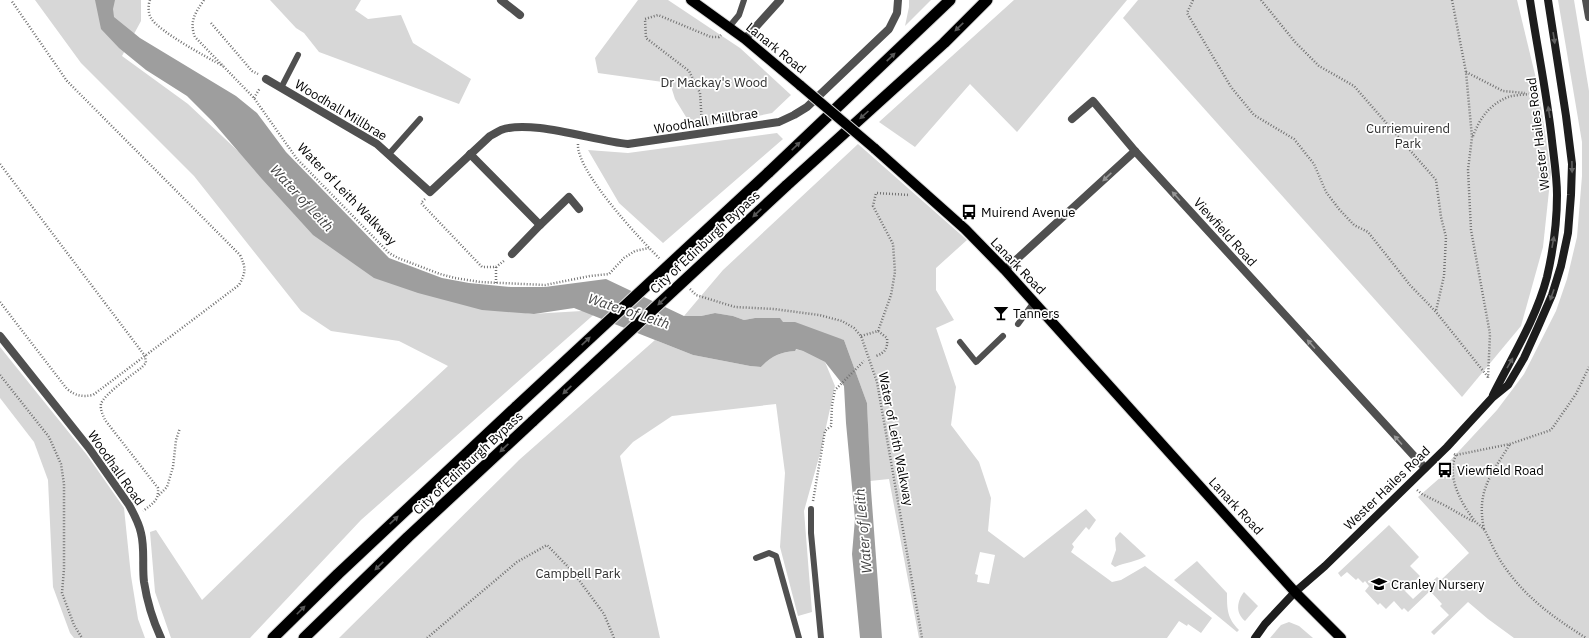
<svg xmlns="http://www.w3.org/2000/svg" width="1589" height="638" font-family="'IBM Plex Sans',sans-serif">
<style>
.green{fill:#d7d7d7;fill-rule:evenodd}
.water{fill:#9e9e9e}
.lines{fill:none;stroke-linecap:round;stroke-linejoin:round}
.primary-casing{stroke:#dbdbdb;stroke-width:12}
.trunk-casing{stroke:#dbdbdb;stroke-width:13}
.path{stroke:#727272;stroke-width:2.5;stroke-dasharray:1 2;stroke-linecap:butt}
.service{stroke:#505050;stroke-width:6}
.minor{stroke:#505050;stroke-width:8}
.tertiary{stroke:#505050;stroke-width:8}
.secondary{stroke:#1d1d1d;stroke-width:8}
.primary{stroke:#000;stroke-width:10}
.trunk{stroke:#000;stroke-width:11}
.primary-bridge-casing{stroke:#dbdbdb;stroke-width:12;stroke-linecap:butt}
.trunk-bridge-casing{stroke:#dbdbdb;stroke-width:13;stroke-linecap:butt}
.primary-bridge{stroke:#000;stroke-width:10}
.trunk-bridge{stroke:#000;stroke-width:11}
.oneway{fill:#595959}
.oneway2{fill:#616161}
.oneway3{fill:#969696}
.labels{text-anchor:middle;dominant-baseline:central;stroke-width:3.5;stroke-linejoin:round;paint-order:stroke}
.street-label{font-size:13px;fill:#000;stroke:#fff}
.park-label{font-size:13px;fill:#2e2e2e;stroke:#fff}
.poi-label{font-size:13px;fill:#000;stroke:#fff;text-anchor:start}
.water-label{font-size:14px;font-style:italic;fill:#3f3f3f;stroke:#fff}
</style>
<rect width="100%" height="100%" fill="#fff"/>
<g class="green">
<polygon points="35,0 141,0 141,21 122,56 188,104 287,197 447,299 531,314 599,310 361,520 250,638 171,638 155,592 150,532 156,530 202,600 340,466 448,366 399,341 331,331 301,311 194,176 81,63"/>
<polygon points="270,0 361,0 355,10 368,19 401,15 413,43 471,79 459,104 319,52 304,33 296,28"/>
<polygon points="638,0 668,0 740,48 791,95 772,113 713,125 691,125 675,99 670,83 598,73 595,58"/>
<polygon points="909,0 931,0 905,26 909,7"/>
<polygon points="1014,0 1127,0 1017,132 970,84 915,147 879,122"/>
<polygon points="1138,0 1517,0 1538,87 1551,172 1543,247 1521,326 1462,397 1123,18"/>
<polygon points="1558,0 1574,0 1589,91 1589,638 1514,638 1488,619 1468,602 1434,635 1431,632 1449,615 1440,606 1442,604 1430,591 1408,612 1404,608 1402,610 1394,601 1386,609 1380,603 1378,605 1365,591 1369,586 1365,581 1363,583 1358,578 1356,580 1347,572 1341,577 1338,573 1389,525 1419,557 1410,566 1420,576 1405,591 1413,599 1437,577 1441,580 1469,553 1418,497 1450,469 1447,464 1497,410 1524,374 1556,311 1567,279 1577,237 1582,176 1582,142"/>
<polygon points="777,133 783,139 663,243 619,203 588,150 628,153"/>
<path d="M 858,144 L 967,240 L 936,268 L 936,290 L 954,320 L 936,328 L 956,387 L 951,425 L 979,462 L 991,498 L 988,531 L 1024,558 L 1086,509 L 1096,520 L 1089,530 L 1086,527 L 1072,544 L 1074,547 L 1071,552 L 1112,582 L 1121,580 L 1145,566 L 1212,618 L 1201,633 L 1188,624 L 1187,626 L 1179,621 L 1167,638 L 919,638 L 889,479 L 870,481 L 867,403 L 844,340 L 755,318 L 744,320 L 733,316 L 715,313 L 701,316 L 684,316 L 723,270 ZM 980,552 L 995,555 L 989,584 L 977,582 L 978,575 L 975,574 Z"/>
<path d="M 655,340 L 693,355 L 750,366 L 761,367 C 771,356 781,352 795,351 L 795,349 L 803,351 L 825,362 L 835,386 L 821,450 L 804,511 L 812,612 L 798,616 L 780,547 L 785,473 L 776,404 L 672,416 L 633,442 L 620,456 L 660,638 L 339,638 L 519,460 Z"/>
<polygon points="0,347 87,455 124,508 131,576 138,619 145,638 74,638 70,633 53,587 48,480 34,442 0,398"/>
<path d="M 1120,532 L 1146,556 C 1136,562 1126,562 1115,567 L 1111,564 L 1116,550 L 1115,538 Z"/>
<path d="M 1197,561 L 1227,593 C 1227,609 1227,618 1239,630 L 1237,632 L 1174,580 Z"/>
<path d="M 1244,592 L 1258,606 L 1245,621 C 1235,613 1237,601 1244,592 Z"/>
<polygon points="1289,622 1299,626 1313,638 1270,638 1281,625"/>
</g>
<path class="water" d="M 95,0 L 115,0 L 113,9 L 114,17 L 140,38 L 236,96 L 257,113 L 286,152 L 389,258 L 442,278 L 469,283 L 511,287 L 545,287 L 606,279 L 684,316 L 701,316 L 715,313 L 733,316 L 744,320 L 755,318 L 780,318 L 783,322 L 795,322 L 844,340 L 867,403 L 871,490 L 882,638 L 860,638 L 852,554 L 855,519 L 846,423 L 844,386 L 825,362 L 803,351 L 796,349 L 795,351 C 781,352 771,356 761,367 L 750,366 L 693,355 L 574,308 L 534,314 L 482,310 L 418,293 L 374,278 L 313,235 L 262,179 L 212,121 L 187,96 L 146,70 L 119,48 L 101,29 Z"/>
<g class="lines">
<defs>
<g id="primary">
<polyline points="691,0 745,39 801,86"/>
<polyline points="874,148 965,229 1005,270 1295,592 1341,638"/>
</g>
<g id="trunk">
<polyline points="768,173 950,0"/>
<polyline points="786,186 944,43 987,0"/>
<polyline points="273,638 338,574 517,406"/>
<polyline points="304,638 408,537 533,421"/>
</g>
</defs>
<use href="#primary" class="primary-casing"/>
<use href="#trunk" class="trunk-casing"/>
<g class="path">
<path d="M 150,0 C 148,5 148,13 151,18 C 158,31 208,58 223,66"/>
<path d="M 204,0 C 195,13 189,22 195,37 L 254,98 L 297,159 L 389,253 L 398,258 L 440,274 L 455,278 L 480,282 L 545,285 L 590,276 L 609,274 L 624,258 L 635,251 L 649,248"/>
<polyline points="1193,0 1187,13 1231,87 1254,115 1294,139 1314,164 1326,192 1339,209 1354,225 1368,232 1410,285 1436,312 1488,377"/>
<polyline points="1261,0 1295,42 1319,66 1354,86 1436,180 1441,217 1446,237 1444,276 1436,311"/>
<polyline points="1452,0 1466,72 1472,137 1468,170 1471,230 1490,334 1488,378"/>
<polyline points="211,23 252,71 258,74"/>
<polyline points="1466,72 1503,91 1525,93"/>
<polyline points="254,98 260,88"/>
<polyline points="702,124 700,93 689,71 646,38 645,19 658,15 711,37 719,37 721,35"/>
<path d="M 1473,136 C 1480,118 1489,105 1508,97 C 1514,95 1522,95 1529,94"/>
<path d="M 578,144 C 576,171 640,239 660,259"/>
<path d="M 0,164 L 145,356 L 146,363 L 141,368 C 132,375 104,394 101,404 C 100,410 103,415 105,420 L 158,488 C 159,501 152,504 143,511"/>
<polyline points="425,199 421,203 482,267 496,267 505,260"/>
<polyline points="496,283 496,267"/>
<polyline points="690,289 696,295 735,307 774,309 819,315 842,321 854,328 861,336 877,382 922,638"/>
<path d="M 0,302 L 67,389 C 76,396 82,397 93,395 L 239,285 C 246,272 246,268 240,255 L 67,81 L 11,0"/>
<polyline points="878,331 891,295 895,272 893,244 873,206 876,193 910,195"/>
<path d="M 861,336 L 878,331 L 887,338 C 888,348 885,353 876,356"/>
<polyline points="0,375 49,437 61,464 64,484 64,569 62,593 74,625 82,638"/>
<polyline points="1454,454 1456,455 1510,444 1551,430 1576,394 1589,367"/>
<path d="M 1456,455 C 1446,476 1461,503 1474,520 C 1477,524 1482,526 1485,531 C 1491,542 1496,555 1504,566 C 1526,598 1553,617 1586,638"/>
<polyline points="1417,490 1422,494 1446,506 1474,522"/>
<polyline points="159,495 167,487 173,467 176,440 180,428"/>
<polyline points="813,501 825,431 831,426 832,405 835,390 864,361"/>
<path d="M 1484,529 C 1476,491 1491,475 1510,444"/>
<polyline points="427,638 517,562 547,545 573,572 604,614 614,638"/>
</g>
<g class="service">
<polyline points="729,27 739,15 744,0"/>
<polyline points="281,88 298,55"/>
<polyline points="389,154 420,119"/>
<polyline points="1018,324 1034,302"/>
<polyline points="960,342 976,362 1003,336"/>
<polyline points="811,509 811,533 821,638"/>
<polyline points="756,558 769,553 776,556 799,638"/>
</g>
<g class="minor">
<polyline points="501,0 520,15"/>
<polyline points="745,39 780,0"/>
<path d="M 266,79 L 377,144 L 430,192 L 490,136 C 494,134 497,132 501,130 C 531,119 594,141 628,144 L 779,122 L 794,115 L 807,107 L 889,29 L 897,13 L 898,0"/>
<polyline points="1072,119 1093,101 1135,151 1425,468"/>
<polyline points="470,154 540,225 569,197 579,209"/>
<polyline points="512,254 540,225"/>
<polyline points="1005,270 1135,151"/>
<path d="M 0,336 L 89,448 L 129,505 C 134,514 139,523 141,533 C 145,549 142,566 144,582 C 147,601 153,621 161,638"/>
</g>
<polyline class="tertiary" points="1586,0 1589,17"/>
<g class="secondary">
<path d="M 1493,395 C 1512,357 1536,319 1547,277 C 1553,251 1557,222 1557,195 C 1557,177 1554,159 1552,141 C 1547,94 1537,47 1530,0"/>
<polyline points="1255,638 1265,624 1295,592 1325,566 1447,447 1492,398 1508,385 1524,358 1538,327 1552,295 1561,266 1568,233 1571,195 1572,164 1566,116 1548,0"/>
</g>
<use href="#primary" class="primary"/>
<use href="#trunk" class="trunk"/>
<defs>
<polyline id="primary-bridge" points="801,86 874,148"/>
<g id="trunk-bridge">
<polyline points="517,406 768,173"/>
<polyline points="533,421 786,186"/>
</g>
</defs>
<use href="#primary-bridge" class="primary-bridge-casing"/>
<use href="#trunk-bridge" class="trunk-bridge-casing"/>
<use href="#primary-bridge" class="primary-bridge"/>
<use href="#trunk-bridge" class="trunk-bridge"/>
</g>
<defs><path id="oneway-solid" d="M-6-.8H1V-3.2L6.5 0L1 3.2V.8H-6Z"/></defs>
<g class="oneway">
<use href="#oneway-solid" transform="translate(959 27) rotate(136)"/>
<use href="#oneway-solid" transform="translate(891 57) rotate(-44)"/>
<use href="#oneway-solid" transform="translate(864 115) rotate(138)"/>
<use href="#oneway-solid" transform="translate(796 146) rotate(-44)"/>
<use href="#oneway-solid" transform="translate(757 213) rotate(137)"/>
<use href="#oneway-solid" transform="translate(662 301) rotate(137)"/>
<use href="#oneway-solid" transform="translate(586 341) rotate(-43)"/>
<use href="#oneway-solid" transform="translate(567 390) rotate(137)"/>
<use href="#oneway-solid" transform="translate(504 448) rotate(137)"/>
<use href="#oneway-solid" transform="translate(394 520) rotate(-43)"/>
<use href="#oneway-solid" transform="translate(379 566) rotate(136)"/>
<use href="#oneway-solid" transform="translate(301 610) rotate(-45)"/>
</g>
<g class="oneway2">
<use href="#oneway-solid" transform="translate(1554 38) rotate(81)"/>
<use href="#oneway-solid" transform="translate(1549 112) rotate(-99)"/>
<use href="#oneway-solid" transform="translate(1572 167) rotate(89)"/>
<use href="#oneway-solid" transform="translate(1553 242) rotate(-80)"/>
<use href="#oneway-solid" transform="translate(1552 295) rotate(110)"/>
<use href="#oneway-solid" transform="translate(1510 363) rotate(-60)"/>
</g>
<g class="oneway3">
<use href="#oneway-solid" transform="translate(1107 177) rotate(137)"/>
<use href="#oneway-solid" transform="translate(1176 196) rotate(-132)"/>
<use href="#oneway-solid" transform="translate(1311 344) rotate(-132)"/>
<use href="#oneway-solid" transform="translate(1398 440) rotate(-132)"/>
</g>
<defs>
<symbol id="bus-bare" viewBox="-9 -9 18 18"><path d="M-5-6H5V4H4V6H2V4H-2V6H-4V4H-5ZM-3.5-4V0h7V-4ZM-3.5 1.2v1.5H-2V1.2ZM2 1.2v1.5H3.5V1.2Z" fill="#000" stroke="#fff" stroke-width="2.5" paint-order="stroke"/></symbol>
<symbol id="bar-bare" viewBox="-9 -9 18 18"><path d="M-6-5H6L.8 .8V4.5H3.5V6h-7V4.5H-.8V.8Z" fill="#000" stroke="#fff" stroke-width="2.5" paint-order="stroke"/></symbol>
<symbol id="school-bare" viewBox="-9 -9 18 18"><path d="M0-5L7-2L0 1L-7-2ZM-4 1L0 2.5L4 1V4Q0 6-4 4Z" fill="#000" stroke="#fff" stroke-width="2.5" paint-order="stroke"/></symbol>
</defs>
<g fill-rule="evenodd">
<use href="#bus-bare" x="958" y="201" width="22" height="22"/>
<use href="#bar-bare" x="990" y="302" width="22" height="22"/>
<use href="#bus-bare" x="1434" y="459" width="22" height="22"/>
<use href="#school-bare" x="1368" y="573" width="22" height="22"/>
</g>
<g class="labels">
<g class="street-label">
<text transform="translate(776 48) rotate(39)">Lanark Road</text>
<text transform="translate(341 110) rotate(31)">Woodhall Millbrae</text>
<text transform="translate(706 121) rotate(-9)">Woodhall Millbrae</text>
<text transform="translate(1538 134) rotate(-97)">Wester Hailes Road</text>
<text transform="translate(347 194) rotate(46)">Water of Leith Walkway</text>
<text transform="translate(1225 232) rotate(48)">Viewfield Road</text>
<text transform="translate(705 242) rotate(-43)">City of Edinburgh Bypass</text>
<text transform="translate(1018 266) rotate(46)">Lanark Road</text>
<text transform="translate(896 439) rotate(79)">Water of Leith Walkway</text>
<text transform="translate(468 463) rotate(-43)">City of Edinburgh Bypass</text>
<text transform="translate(116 468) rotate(55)">Woodhall Road</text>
<text transform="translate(1387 488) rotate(-44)">Wester Hailes Road</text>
<text transform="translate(1236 506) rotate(47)">Lanark Road</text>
</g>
<g class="park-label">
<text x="714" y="82">Dr Mackay's Wood</text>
<text x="1408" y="128">Curriemuirend<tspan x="1408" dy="15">Park</tspan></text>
<text x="578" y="573">Campbell Park</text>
</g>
<g class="poi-label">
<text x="981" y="212">Muirend Avenue</text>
<text x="1013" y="313">Tanners</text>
<text x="1457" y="470">Viewfield Road</text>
<text x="1391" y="584">Cranley Nursery</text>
</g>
<g class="water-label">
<text transform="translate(302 198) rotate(47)">Water of Leith</text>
<text transform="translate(629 311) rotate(18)">Water of Leith</text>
<text transform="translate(863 531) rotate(-95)">Water of Leith</text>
</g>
</g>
</svg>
